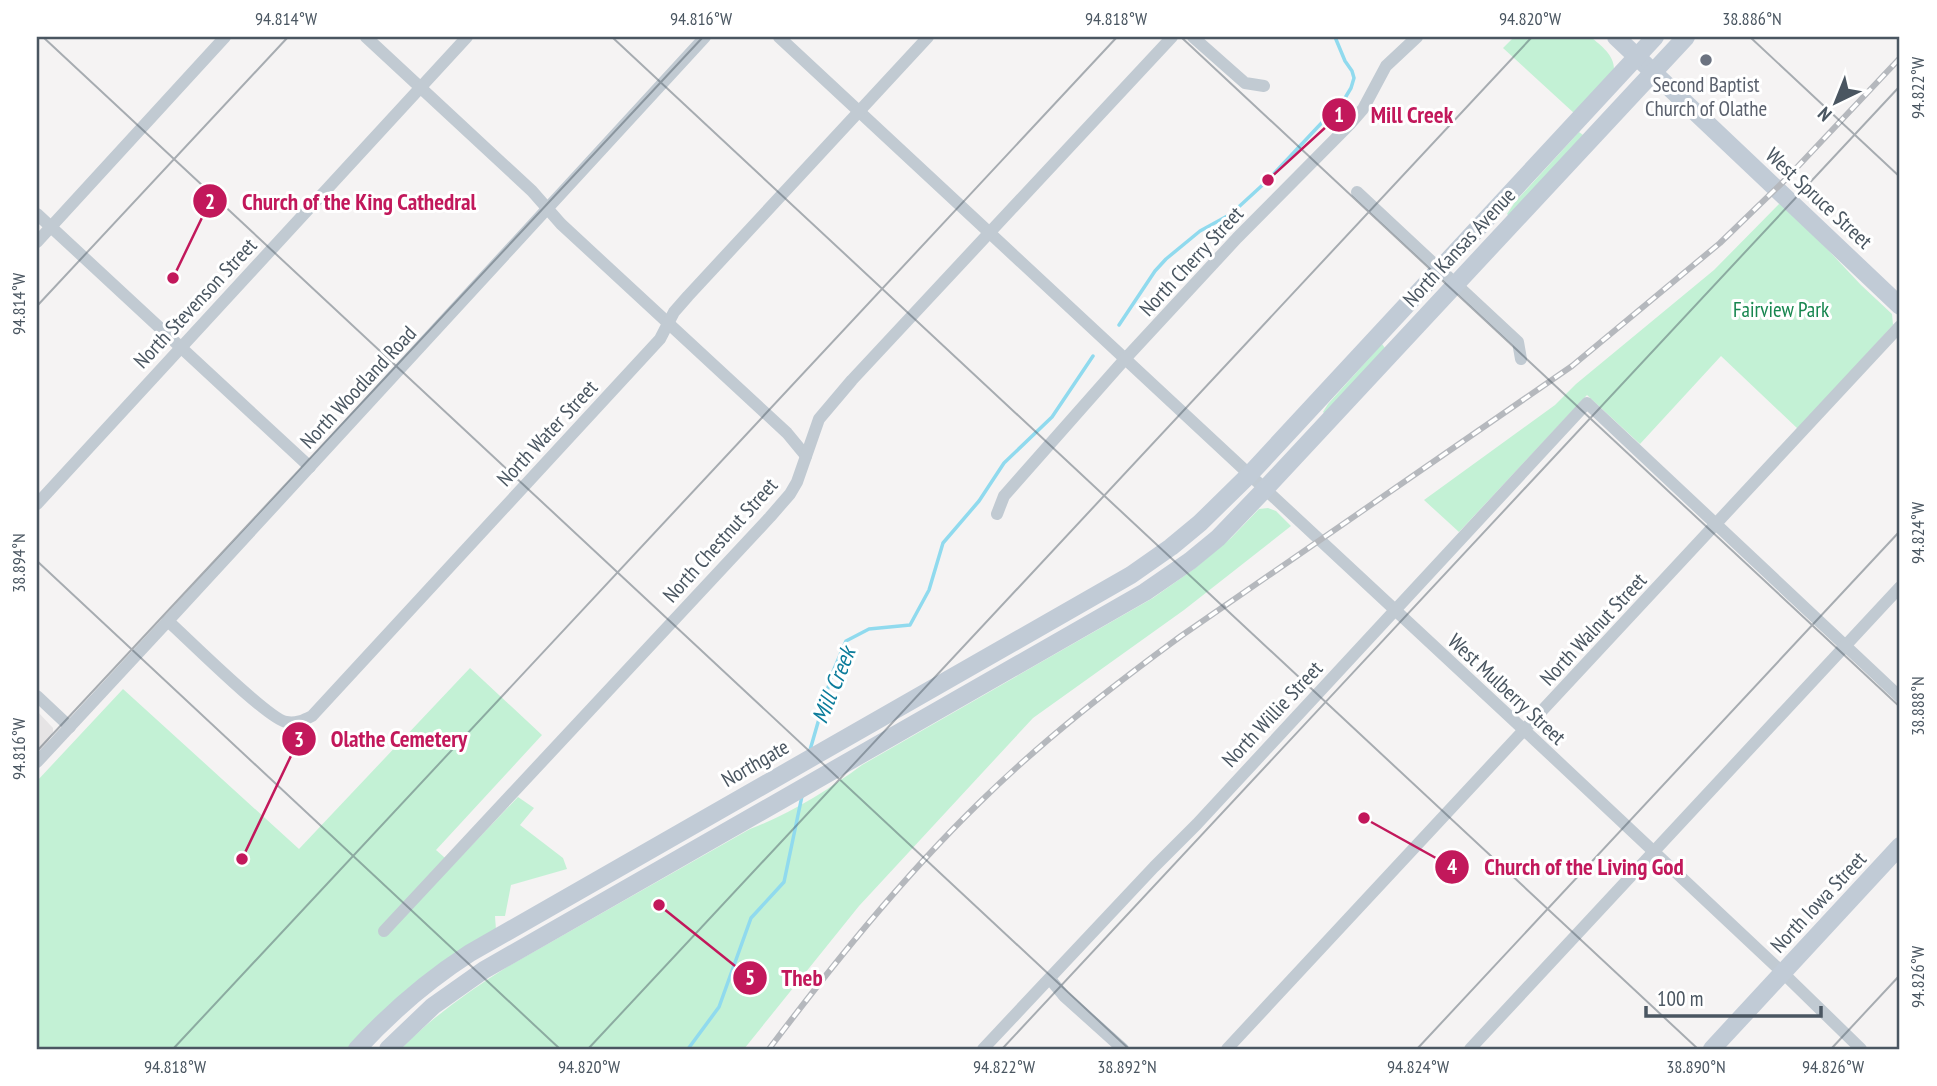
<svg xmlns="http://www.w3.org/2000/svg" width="1937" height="1086" font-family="'PT Sans Narrow',sans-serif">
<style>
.education{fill:#e6e4e5}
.green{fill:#c3f1d5}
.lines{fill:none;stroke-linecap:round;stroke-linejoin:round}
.stream{stroke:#90daee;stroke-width:3.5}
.street{stroke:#c1cad2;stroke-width:12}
.secondary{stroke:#c1cbd6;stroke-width:18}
.rail-casing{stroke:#b5b8bd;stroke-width:6}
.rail{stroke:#fff;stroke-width:3.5;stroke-dasharray:10;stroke-linecap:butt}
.ticks{fill:none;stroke:#4a5661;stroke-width:2;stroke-opacity:0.45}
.worship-dot{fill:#6b7280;stroke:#fff;stroke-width:2.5}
.labels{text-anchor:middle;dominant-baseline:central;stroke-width:6;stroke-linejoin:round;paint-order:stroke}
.worship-label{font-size:21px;fill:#5b616d;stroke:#fff}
.street-label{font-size:21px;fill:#4a5661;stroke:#fff}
.park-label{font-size:21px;fill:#17864f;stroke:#fff}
.water-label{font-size:23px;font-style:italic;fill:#0c7c9b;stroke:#fff}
.leader{fill:none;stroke:#c2185b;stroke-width:2.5}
.callout-dot{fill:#c2185b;stroke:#fff;stroke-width:2.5}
.mark-label{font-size:21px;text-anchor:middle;font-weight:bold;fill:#fff}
.callout-label{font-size:23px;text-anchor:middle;font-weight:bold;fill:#c2185b;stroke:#fff;stroke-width:6;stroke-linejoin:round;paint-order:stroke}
.neatline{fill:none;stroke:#4a5661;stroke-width:2.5}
.ticks-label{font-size:18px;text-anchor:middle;fill:#4a5661}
</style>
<rect width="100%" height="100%" fill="#f5f3f3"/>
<polygon class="education" points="37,711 53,728 53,732 48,742 37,754"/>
<g class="green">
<path d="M 1514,37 L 1591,37 C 1601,46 1615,55 1614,71 L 1575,114 L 1503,48 Z"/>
<polygon points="1579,132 1583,135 1511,218 1507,214 1515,202"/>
<polygon points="1782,201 1861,285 1892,314 1893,325 1798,429 1721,356 1640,444 1587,395 1459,532 1424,500 1555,405 1576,384 1714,270"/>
<polygon points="1382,344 1385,348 1327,416 1323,412 1328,404"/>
<path d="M 1268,508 L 1276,511 L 1291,526 L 1184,610 L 1033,718 L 859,906 L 744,1049 L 401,1049 C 432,1017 469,991 507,967 L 750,829 C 790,814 828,790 862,765 L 1153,598 L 1194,569 L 1231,538 L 1259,509 Z"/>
<polygon points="470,668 542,735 436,850 453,865 518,797 534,808 520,825 563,858 567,869 511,885 505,916 495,916 496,930 349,1049 37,1049 37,781 123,689 299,849"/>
</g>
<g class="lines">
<g class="stream">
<polyline points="1119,325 1155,271 1166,259 1200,231 1231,214 1268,180 1345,98 1351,88 1354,78 1352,71 1345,61 1335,37"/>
<polyline points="810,750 832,674 846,641 869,629 910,625 929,590 943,543 979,501 1004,463 1052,417 1093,356"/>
<polyline points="688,1049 719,1007 751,918 784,882 802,796"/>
</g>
<g class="street">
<polyline points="366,37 532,191 561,224 787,433 806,456"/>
<polyline points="779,37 1536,741 1783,973 1861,1049"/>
<polyline points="1193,37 1245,83 1264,86"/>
<polyline points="1357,192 1518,342 1521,359"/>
<polyline points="37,214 310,467"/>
<polyline points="37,242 225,37"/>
<polyline points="37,504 467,37"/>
<polyline points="997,514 1004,496 1125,359 1237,238 1350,124 1363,109 1386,66 1417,37"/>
<path d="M 168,621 C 188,639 268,719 286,722 C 296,724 304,720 312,716 L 660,339 L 674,312 L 688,296 L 928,37"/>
<polyline points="37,696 70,727"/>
<polyline points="37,762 168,621 705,37"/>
<polyline points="384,931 770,517 790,494 797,482 819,419 852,380 1172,37"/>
<polyline points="1050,979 1064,996 1123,1049"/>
<polyline points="983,1049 1154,867 1197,824 1587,403 1900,697"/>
<polyline points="1227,1049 1900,326"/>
<polyline points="1470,1049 1900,587"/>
</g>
<g class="secondary">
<polyline points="1616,37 1900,306"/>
<path d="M 357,1049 C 391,1012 428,980 470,953 L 1131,575 L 1171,547 L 1200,523 L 1249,475 L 1655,37"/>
<polyline points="388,1049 433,1006 484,970 1145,592 1190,561 1218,538 1265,489 1686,37"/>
<polyline points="1712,1049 1900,846"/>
</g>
<defs>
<path id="rail" d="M 769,1049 C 834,963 902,878 980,802 C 1042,741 1110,688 1181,636 L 1572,366 L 1720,243 L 1786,179 L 1900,58"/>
</defs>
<use href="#rail" class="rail-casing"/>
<use href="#rail" class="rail"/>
</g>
<path class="ticks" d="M 43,37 L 1129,1049M 612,37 L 1698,1049M 1181,37 L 1900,707M 1750,37 L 1900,177M 37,306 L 288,37M 37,561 L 560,1049M 37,751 L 703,37M 173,1049 L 1117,37M 588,1049 L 1532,37M 1002,1049 L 1900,86M 1417,1049 L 1900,531M 1831,1049 L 1900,975"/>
<circle class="worship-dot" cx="1706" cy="60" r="7"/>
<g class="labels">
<g class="worship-label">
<text x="1706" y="84">Second Baptist<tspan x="1706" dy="24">Church of Olathe</tspan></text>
</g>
<g class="street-label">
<text transform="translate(1819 198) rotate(43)">West Spruce Street</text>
<text transform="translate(1459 247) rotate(-47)">North Kansas Avenue</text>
<text transform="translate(1191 261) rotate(-47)">North Cherry Street</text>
<text transform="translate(195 303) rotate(-47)">North Stevenson Street</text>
<text transform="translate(358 387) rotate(-47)">North Woodland Road</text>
<text transform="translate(547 433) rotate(-47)">North Water Street</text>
<text transform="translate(720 540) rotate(-48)">North Chestnut Street</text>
<text transform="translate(1593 629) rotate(-47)">North Walnut Street</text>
<text transform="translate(1507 689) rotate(43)">West Mulberry Street</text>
<text transform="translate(1272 714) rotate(-47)">North Willie Street</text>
<text transform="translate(755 763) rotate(-30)">Northgate</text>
<text transform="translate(1818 902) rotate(-47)">North Iowa Street</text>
</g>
<g class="park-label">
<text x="1781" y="309">Fairview Park</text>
</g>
<g class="water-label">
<text transform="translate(833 685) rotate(-68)">Mill Creek</text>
</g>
</g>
<path class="leader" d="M1268 180L1339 115M173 278L210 201M242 859L299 739M1364 818L1452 867M659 905L750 978"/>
<g class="callout-dot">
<circle cx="1268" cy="180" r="7"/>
<circle cx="173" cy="278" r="7"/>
<circle cx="242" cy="859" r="7"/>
<circle cx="1364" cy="818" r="7"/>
<circle cx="659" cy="905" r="7"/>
<circle cx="1339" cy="115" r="18"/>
<circle cx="210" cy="201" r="18"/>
<circle cx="299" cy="739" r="18"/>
<circle cx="1452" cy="867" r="18"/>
<circle cx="750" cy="978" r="18"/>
</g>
<g class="mark-label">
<text x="1339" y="122">1</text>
<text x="210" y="209">2</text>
<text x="299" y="747">3</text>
<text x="1452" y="874">4</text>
<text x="750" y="985">5</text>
</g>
<g class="callout-label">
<text x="1412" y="123">Mill Creek</text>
<text x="359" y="210">Church of the King Cathedral</text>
<text x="399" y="747">Olathe Cemetery</text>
<text x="1584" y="875">Church of the Living God</text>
<text x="802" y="986">Theb</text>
</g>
<rect width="1937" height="1086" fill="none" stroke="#ffffff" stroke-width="77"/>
<g transform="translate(1836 102) rotate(223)" stroke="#ffffff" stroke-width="5" paint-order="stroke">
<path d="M0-5L12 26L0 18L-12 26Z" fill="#4a5661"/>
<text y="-10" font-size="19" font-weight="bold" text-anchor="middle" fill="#4a5661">N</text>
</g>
<path d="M1646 1006v10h175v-10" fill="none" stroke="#4a5661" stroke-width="3.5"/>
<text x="1657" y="1006" font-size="21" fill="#4a5661" stroke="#ffffff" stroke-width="5" paint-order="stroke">100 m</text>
<rect x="38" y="38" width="1860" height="1010" class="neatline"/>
<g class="ticks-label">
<text x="286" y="25">94.814°W</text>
<text x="701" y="25">94.816°W</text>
<text x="1116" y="25">94.818°W</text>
<text x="1530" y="25">94.820°W</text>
<text x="1752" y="25">38.886°N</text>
<text transform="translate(1918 88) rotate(-90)" y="6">94.822°W</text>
<text transform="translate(19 304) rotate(-90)" y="6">94.814°W</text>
<text transform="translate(1918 533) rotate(-90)" y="6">94.824°W</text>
<text transform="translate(19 563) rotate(-90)" y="6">38.894°N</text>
<text transform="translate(1918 706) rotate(-90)" y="6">38.888°N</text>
<text transform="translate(19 749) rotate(-90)" y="6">94.816°W</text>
<text transform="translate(1918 977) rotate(-90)" y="6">94.826°W</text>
<text x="175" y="1073">94.818°W</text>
<text x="589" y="1073">94.820°W</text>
<text x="1004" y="1073">94.822°W</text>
<text x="1127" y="1073">38.892°N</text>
<text x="1418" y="1073">94.824°W</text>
<text x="1696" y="1073">38.890°N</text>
<text x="1833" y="1073">94.826°W</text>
</g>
</svg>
